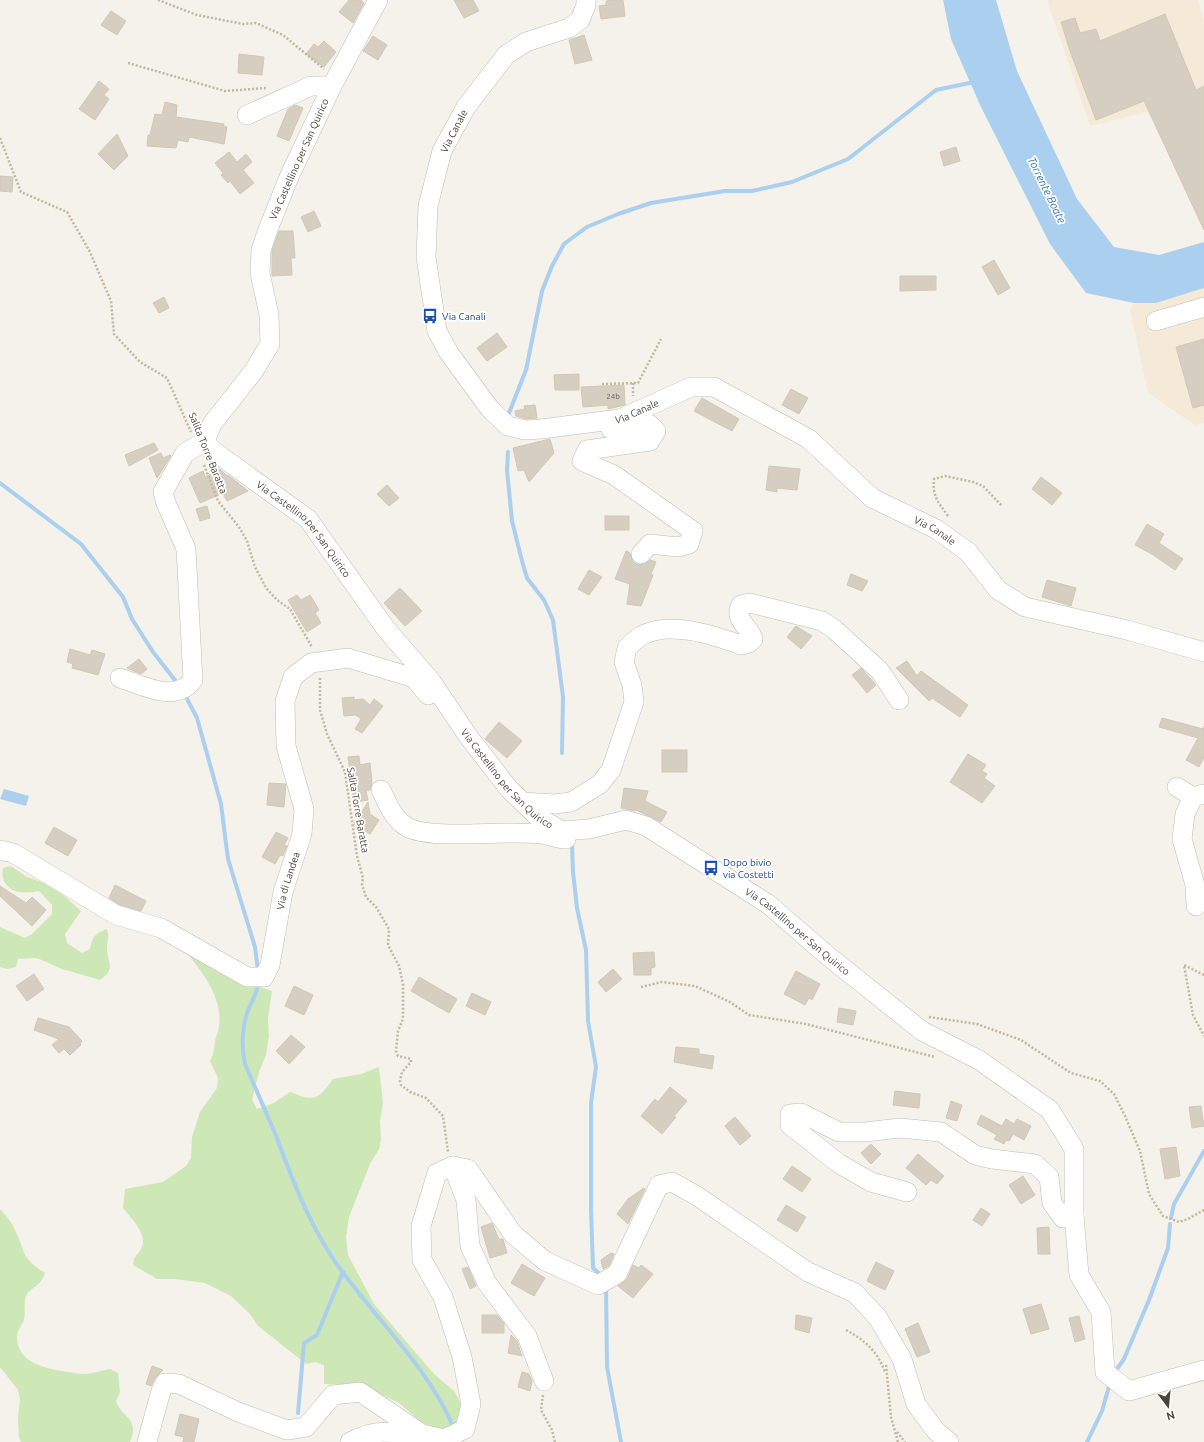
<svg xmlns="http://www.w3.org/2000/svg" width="1204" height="1442" font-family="Ubuntu,sans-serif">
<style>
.commercial{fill:#f5ead8}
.green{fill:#cee7b6}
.water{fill:#abcfee}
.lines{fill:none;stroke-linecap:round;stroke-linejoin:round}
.stream{stroke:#abcfee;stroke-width:4}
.building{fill:#d6cfc1;stroke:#d1c7b4}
.minor-casing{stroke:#c0bbae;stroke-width:20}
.path{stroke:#c1b79f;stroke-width:2.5;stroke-dasharray:2 2;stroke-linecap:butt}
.minor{stroke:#fff;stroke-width:19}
.labels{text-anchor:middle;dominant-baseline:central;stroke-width:3.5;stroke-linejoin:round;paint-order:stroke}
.number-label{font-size:8px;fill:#6c665b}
.street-label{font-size:10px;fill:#494339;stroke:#fff}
.transit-label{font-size:10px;fill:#164399;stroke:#fff;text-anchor:start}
.water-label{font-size:11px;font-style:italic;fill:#3576b1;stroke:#fff}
</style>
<rect width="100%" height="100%" fill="#f5f2eb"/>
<g class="commercial">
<polygon points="1047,0 1198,0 1204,21 1204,168 1151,111 1090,126"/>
<polygon points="1204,288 1204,423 1195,425 1148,393 1130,310 1134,303 1156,303"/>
</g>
<g class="green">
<path d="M 11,866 L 27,877 L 53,886 L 81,911 L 65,934 L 67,943 L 82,953 L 90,949 C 92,937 95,933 107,929 C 110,940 107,939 107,948 C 107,964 117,968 100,980 L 62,969 L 37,958 L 18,959 L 16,967 L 7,969 L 0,967 L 0,927 L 25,938 L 32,934 L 52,914 L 52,905 L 39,891 C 33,892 26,893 20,892 C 8,891 0,879 3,868 Z"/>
<path d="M 185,951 L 237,979 L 272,991 L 268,1018 L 269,1036 L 266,1055 L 259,1072 L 252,1100 L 257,1109 L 274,1103 L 290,1092 C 314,1102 318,1100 333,1079 L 361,1074 L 379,1067 L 383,1103 L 380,1121 L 381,1139 L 379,1149 L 370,1164 L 349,1217 L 346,1237 L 348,1255 L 374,1304 L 434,1374 L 455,1392 L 463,1408 L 455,1426 L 447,1431 L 438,1430 L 421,1422 L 399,1403 L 363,1386 L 324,1384 L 324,1365 L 315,1362 L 306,1364 L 257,1325 L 251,1315 L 231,1296 L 205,1283 L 175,1279 L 157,1279 L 133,1265 C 135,1253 136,1258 141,1249 C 149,1235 131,1218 123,1208 L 125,1189 L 163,1182 L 186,1166 L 191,1158 L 192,1137 L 200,1112 L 217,1088 L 218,1078 L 210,1061 C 214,1054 214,1048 215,1041 C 216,1036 219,1031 219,1026 C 223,998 202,971 185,951 Z"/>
<path d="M 0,1209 C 5,1215 12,1222 15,1230 C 27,1254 19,1256 45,1273 C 40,1288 30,1287 26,1296 C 23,1304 26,1312 24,1320 C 22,1326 17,1329 17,1337 C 17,1364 48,1369 68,1372 C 76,1373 84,1375 92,1373 C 98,1372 104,1370 110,1369 L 118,1373 L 120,1392 L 116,1401 C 123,1420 140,1417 130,1442 L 21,1442 L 19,1438 L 18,1418 L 20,1399 L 18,1390 L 0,1367 Z"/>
</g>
<g class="water">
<polygon points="943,0 996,0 1017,71 1077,199 1114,247 1159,255 1204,242 1204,288 1156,303 1134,303 1086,293 1050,244 981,107 951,39"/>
<polygon points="4,789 29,796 26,806 0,799"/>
</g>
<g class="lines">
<g class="stream">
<polyline points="507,418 526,370 542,291 552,266 564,244 587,227 618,214 651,203 725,191 752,191 792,182 848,159 936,90 974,82"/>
<polyline points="508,452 507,470 512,521 522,561 527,578 544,600 553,620 563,697 562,753"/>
<polyline points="0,483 81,544 123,597 132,619 153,652 178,684"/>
<polyline points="184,693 197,718 221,804 228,859 255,947 258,971"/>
<polyline points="572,846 573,872 577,908 586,950 588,1021 596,1067 591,1103 591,1210 593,1268 602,1276"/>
<path d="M 258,982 C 258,993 253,998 249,1008 C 242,1025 241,1046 245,1064 C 255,1087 265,1110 275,1133 C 291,1176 307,1219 332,1257 C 369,1313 429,1366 454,1429"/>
<polyline points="1171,1218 1174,1204 1204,1151"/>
<polyline points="606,1286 607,1367 621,1442"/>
<polyline points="1114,1373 1124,1359 1149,1300 1168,1248 1170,1224"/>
<polyline points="298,1413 304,1343 317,1335 343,1272"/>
<polyline points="1087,1442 1102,1411 1110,1383"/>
</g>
</g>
<g class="building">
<polygon points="349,0 361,0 364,3 353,23 339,12"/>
<polygon points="454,0 473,0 479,11 464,18"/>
<polygon points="612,0 623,0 625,16 601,19 599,6 606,5 606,1"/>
<polygon points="111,11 126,21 117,35 101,25"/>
<polygon points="1165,14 1196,90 1204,86 1204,230 1144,101 1096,120 1070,51 1061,22 1075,18 1080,33 1096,29 1100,41"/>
<polygon points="584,35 592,60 575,64 569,40"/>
<polygon points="373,36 387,45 378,60 363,51"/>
<polygon points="324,41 336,52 324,67 306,54 314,44 318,47"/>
<polygon points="239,54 264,57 262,75 238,73"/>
<polygon points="99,81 109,89 104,95 109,99 95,120 79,109"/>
<polygon points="165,102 177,105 176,117 224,124 223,126 227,127 224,144 189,137 188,142 178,140 176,148 147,146 148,135 150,135 155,114 162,115"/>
<polygon points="295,105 303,108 289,141 277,136 288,109"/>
<polygon points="117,134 128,156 114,170 98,154"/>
<polygon points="956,147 960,161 944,166 940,152"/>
<polygon points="229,152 237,162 246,154 252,162 243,170 254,183 240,194 230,181 228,183 221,175 223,173 215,163"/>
<polygon points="0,176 13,177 12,192 0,191"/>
<polygon points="314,211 321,226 308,232 301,217"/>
<polygon points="279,231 293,231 295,258 291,258 292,275 272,276 272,251"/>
<polygon points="994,260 1010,288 998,295 982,267"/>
<polygon points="900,276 936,276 936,290 900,291"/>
<polygon points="164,297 169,308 159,313 153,303"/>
<polygon points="497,333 507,347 487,361 477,348"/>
<polygon points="1204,339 1204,405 1193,408 1176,347"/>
<polygon points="579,374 579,390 555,390 554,375"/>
<polygon points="624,385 625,405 608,409 608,405 583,407 581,387"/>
<polygon points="791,389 808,398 799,414 782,405"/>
<polygon points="702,398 739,419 732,431 694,411"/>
<polygon points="535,405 537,418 526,419 516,416 515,411 525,409 524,406"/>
<polygon points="550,439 554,453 529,482 524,470 518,471 513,448"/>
<polygon points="154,443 158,450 129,466 125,455"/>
<polygon points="161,453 163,458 170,455 171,456 157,478 149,458"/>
<polygon points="769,466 800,469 797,490 777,488 777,492 766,490"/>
<polygon points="220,469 227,476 228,475 248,491 227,501 223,493 200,503 189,478 203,471 205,477"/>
<polygon points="1041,477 1062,493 1052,505 1032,489"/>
<polygon points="387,485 399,498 389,506 377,494"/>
<polygon points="207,506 210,518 200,521 196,509"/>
<rect x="605" y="516" width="24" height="14"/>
<polygon points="1147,524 1164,534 1159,543 1183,559 1175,570 1152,554 1135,545"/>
<polygon points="626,551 630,553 633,562 638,565 645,564 650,560 656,562 651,574 653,575 641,606 627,604 630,584 615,579"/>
<polygon points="589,570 602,577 589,595 578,589"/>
<polygon points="851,574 868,581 862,591 847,585"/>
<polygon points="1047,580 1076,588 1071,606 1042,597"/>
<polygon points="400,588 422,611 405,626 384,603"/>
<polygon points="297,595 301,600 310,595 319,610 315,613 321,623 307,632 288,600"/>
<polygon points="796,626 812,636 801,649 787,637"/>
<polygon points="70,649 90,655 92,650 105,654 98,675 72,668 73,664 67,662"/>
<polygon points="139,659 147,669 141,674 127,668"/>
<polygon points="907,661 917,676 921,671 968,705 960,717 932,698 929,701 896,668"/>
<polygon points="861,668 876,685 867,693 852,675"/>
<polygon points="354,697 354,700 363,699 370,705 374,699 383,706 362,733 355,729 361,719 356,715 344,716 342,698"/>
<polygon points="1162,718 1203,729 1204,726 1204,757 1199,767 1186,760 1198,738 1159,727"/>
<polygon points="499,722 522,741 507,758 485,739"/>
<rect x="662" y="750" width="25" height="22"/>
<polygon points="968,754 986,765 982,771 987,774 984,778 995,786 982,803 950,782"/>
<polygon points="359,756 360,765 370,763 372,783 370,790 366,791 368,800 354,802 348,757"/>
<polygon points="269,783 286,784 284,807 267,805"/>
<polygon points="624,788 648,791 645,801 667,812 661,822 636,810 635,811 621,808"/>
<polygon points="368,802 370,814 379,820 370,834 354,824"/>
<polygon points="54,827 77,840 68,856 45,843"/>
<polygon points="276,832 288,838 284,845 287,846 283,856 280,855 275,864 262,857"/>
<polygon points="115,885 146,901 141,911 120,905 109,898"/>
<polygon points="0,886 26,903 32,897 46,910 32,926 0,896"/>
<polygon points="654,952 655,967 651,968 651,975 634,975 633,953"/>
<polygon points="613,969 622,979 606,992 598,982"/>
<polygon points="796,971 820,984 812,1000 809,998 805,1005 784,994"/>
<polygon points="34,974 44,989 27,1001 16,986"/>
<polygon points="419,977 457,999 449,1013 411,991"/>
<polygon points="294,986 313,995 304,1015 285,1006"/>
<polygon points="472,993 491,1002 485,1015 466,1006"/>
<polygon points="839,1008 856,1011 853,1025 837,1022"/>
<polygon points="38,1018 69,1027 82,1041 80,1044 81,1045 70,1055 64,1049 59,1053 52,1045 59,1039 34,1030"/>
<polygon points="291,1035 305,1047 289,1064 276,1051"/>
<polygon points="676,1047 699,1049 699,1054 714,1056 712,1069 674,1062"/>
<polygon points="670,1087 687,1101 674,1116 676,1117 662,1134 641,1116 655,1099 658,1102"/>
<polygon points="895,1091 920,1094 919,1108 893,1105"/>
<polygon points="951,1101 962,1105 957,1121 946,1118"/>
<polygon points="1201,1106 1204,1126 1192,1128 1189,1107"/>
<polygon points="981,1115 1002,1126 1006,1119 1014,1124 1017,1119 1031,1126 1024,1140 1013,1134 1009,1141 1006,1140 1004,1144 994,1139 997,1135 977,1124"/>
<polygon points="735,1117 751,1136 740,1145 725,1126"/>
<polygon points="871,1144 881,1154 871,1164 861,1153"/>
<polygon points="1176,1147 1180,1176 1165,1179 1160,1149"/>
<polygon points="918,1154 944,1176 937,1184 931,1180 926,1185 906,1168"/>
<polygon points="792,1166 811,1179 802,1192 783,1179"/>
<polygon points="1023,1176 1035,1195 1021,1204 1009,1185"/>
<polygon points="644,1188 645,1189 628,1224 617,1214 628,1199"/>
<polygon points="786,1205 806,1217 797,1232 777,1220"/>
<polygon points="981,1208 990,1214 982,1226 973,1220"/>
<polygon points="492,1223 499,1239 503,1239 507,1253 490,1258 481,1227"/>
<polygon points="1049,1227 1050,1254 1038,1254 1037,1228"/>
<polygon points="611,1253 614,1254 609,1266 603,1269 601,1260"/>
<polygon points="876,1262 894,1271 885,1290 867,1281"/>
<polygon points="522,1264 545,1278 534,1296 511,1283"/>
<polygon points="633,1265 639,1268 641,1265 653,1274 633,1298 618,1286 627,1279"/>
<polygon points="468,1267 476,1286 470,1289 462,1269"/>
<polygon points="1041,1304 1049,1329 1031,1334 1023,1309"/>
<polygon points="482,1315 497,1315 504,1323 504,1333 482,1333"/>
<polygon points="796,1315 812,1318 809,1333 795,1329"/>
<polygon points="1079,1316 1085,1339 1075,1342 1069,1318"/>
<polygon points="918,1323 930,1352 917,1357 905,1329"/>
<polygon points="511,1335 517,1341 522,1356 508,1353"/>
<polygon points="152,1366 163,1370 155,1378 151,1386 146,1384"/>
<polygon points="522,1372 529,1374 532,1381 530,1391 518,1387"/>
<polygon points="180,1414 199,1419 194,1442 183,1442 184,1437 175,1435"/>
</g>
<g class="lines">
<defs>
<g id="minor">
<path id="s1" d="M 378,0 L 332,86 L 289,177 L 267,232 L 261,250 L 260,273 L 269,315 L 270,344 L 253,372 L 212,424 L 206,438 L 208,447 L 308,519 L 386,629 L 431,681 L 468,736 L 509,789 L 539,818 L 562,831 L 589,829 L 626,820 L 646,826 L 768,904 L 828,956 L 922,1031 L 979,1060 L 1050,1110 L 1074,1149 L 1074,1215 L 1079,1275 L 1101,1312 L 1105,1372 L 1129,1391 L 1204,1370"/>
<path id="s2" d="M 586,0 L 586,5 L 580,20 L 569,28 L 526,42 L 506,55 L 466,107 L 442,151 L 428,206 L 426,257 L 437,331 L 449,353 L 490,409 L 508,426 L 525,430 L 541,429 L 620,419 L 691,387 L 714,387 L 809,439 L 872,498 L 936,529 L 968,552 L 998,590 L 1025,607 L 1127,630 L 1204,652"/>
<polyline points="247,115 311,86 332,86"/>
<polyline points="1156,321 1204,307"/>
<polyline points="611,429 649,424 656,431 650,441 587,450 582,461 614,475 693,531 689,544 678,547 650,544 641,554"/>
<path d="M 120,678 C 142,685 175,704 193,680 L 186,549 L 166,503 L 163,492 L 185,453 L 207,440"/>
<polyline points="1177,787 1193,797 1204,794"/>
<path d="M 381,790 C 388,804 393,819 407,827 C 429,839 488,832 514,833 C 523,833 533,833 542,834 C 550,835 557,839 566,839"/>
<polyline points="1193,797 1185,814 1182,839 1195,885 1196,906"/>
<path d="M 523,802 L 554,804 L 571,802 L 600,784 L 611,770 L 634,702 L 632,685 L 624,662 L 627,648 C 631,644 636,639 641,636 C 669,620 713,635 741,645 L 749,643 L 753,639 C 749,626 733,619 741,605 L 750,603 L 822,621 L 834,629 L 880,671 L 899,700"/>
<path id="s3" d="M 0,850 L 13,853 L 116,915 L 161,928 L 247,977 L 264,977 L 270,965 L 283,892 L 302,834 L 304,809 L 286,746 L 285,701 L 293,677 L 311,663 L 348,658 L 414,678 L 428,695"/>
<polyline points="453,1166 466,1200 470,1246 487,1283 527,1336 544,1381"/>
<polyline points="907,1192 871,1182 838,1163 790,1125 790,1114 801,1113 839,1132 865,1132 900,1128 941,1132 975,1155 992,1159 1035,1164 1049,1177 1052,1203 1063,1218 1074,1215"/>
<polyline points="147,1442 161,1391 165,1383 179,1384 238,1412 287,1430 306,1427 333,1395 360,1392 422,1434 444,1439 465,1429 471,1404 462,1357 443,1297 422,1260 421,1226 437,1173 453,1166 468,1169 513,1234 545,1261 598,1285 617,1274 659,1185 672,1182 697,1196 808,1272 855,1293 878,1318 902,1359 916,1404 936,1431 949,1442"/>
<path d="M 350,1442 C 378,1427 394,1432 424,1438"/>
</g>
</defs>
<use href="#minor" class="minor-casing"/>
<g class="path">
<polyline points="158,0 197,15 243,24 256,23 283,35 324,69"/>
<polyline points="128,63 225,91 266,88"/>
<polyline points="0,138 21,192 67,212 89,250 111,301 114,334 140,362 167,378 191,432"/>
<polyline points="633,383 633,396"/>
<polyline points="602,384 638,383 661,339"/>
<polyline points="204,465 218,501 239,527 247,541 255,567 266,588 277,600 290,609 312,647"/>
<path d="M 948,516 C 938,502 932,496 934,479 L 945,476 L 973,482 L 983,486 L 1002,506"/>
<polyline points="320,678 320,710 327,734 345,772 357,856 363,878 362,885 366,897 376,907 389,929 388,945 399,966 403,984 403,1019 398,1031 396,1051 398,1056 411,1059 411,1062 402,1072 400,1081 401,1085 410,1092 426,1098 443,1116 448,1152"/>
<polyline points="1204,975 1184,965 1193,1015 1204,1036"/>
<polyline points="641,987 662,982 695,986 730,1002 749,1015 806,1024 935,1057"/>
<polyline points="929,1017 977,1024 1021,1040 1071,1073 1100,1081 1114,1094 1125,1116 1140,1151 1149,1194 1163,1216 1179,1222 1188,1219 1204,1210"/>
<path d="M 846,1330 C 866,1341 877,1351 885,1372"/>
<polyline points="886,1365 891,1417 898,1442"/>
<polyline points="543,1395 541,1410 552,1430 555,1442"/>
<polyline points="897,1432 905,1442"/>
</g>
<use href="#minor" class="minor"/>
</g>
<defs>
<symbol id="bus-bare" viewBox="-9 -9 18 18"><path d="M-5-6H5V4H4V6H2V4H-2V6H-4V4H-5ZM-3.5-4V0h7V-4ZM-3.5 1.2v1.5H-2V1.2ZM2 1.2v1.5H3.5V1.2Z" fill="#1a4fb4" stroke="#fff" stroke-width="2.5" paint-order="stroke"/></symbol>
</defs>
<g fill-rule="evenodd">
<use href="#bus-bare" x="419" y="305" width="22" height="22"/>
<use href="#bus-bare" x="700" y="857" width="22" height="22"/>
</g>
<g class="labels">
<g class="number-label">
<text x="613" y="396">24b</text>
</g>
<g class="street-label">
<text transform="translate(454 131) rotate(-63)">Via Canale</text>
<text transform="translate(299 159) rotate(-66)">Via Castellino per San Quirico</text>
<text stroke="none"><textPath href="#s2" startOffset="653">Via Canale</textPath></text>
<text transform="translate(208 453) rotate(68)">Salita Torre Baratta</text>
<text stroke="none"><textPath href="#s1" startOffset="622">Via Castellino per San Quirico</textPath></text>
<text stroke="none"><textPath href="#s2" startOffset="1001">Via Canale</textPath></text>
<text stroke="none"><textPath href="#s1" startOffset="946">Via Castellino per San Quirico</textPath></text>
<text transform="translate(358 810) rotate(80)">Salita Torre Baratta</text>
<text stroke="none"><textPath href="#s3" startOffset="396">Via di Landea</textPath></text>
<text stroke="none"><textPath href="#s1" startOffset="1294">Via Castellino per San Quirico</textPath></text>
</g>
<g class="transit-label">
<text x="442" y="316">Via Canali</text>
<text x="723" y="862">Dopo bivio<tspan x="723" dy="12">via Costetti</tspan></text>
</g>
<g class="water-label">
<text transform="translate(1047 190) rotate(64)">Torrente Boate</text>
</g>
</g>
<g transform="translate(1168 1406) rotate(164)" stroke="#ffffff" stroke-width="3" paint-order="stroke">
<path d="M0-3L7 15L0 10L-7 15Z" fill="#494339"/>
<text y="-6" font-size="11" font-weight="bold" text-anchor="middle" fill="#494339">N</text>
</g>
</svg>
